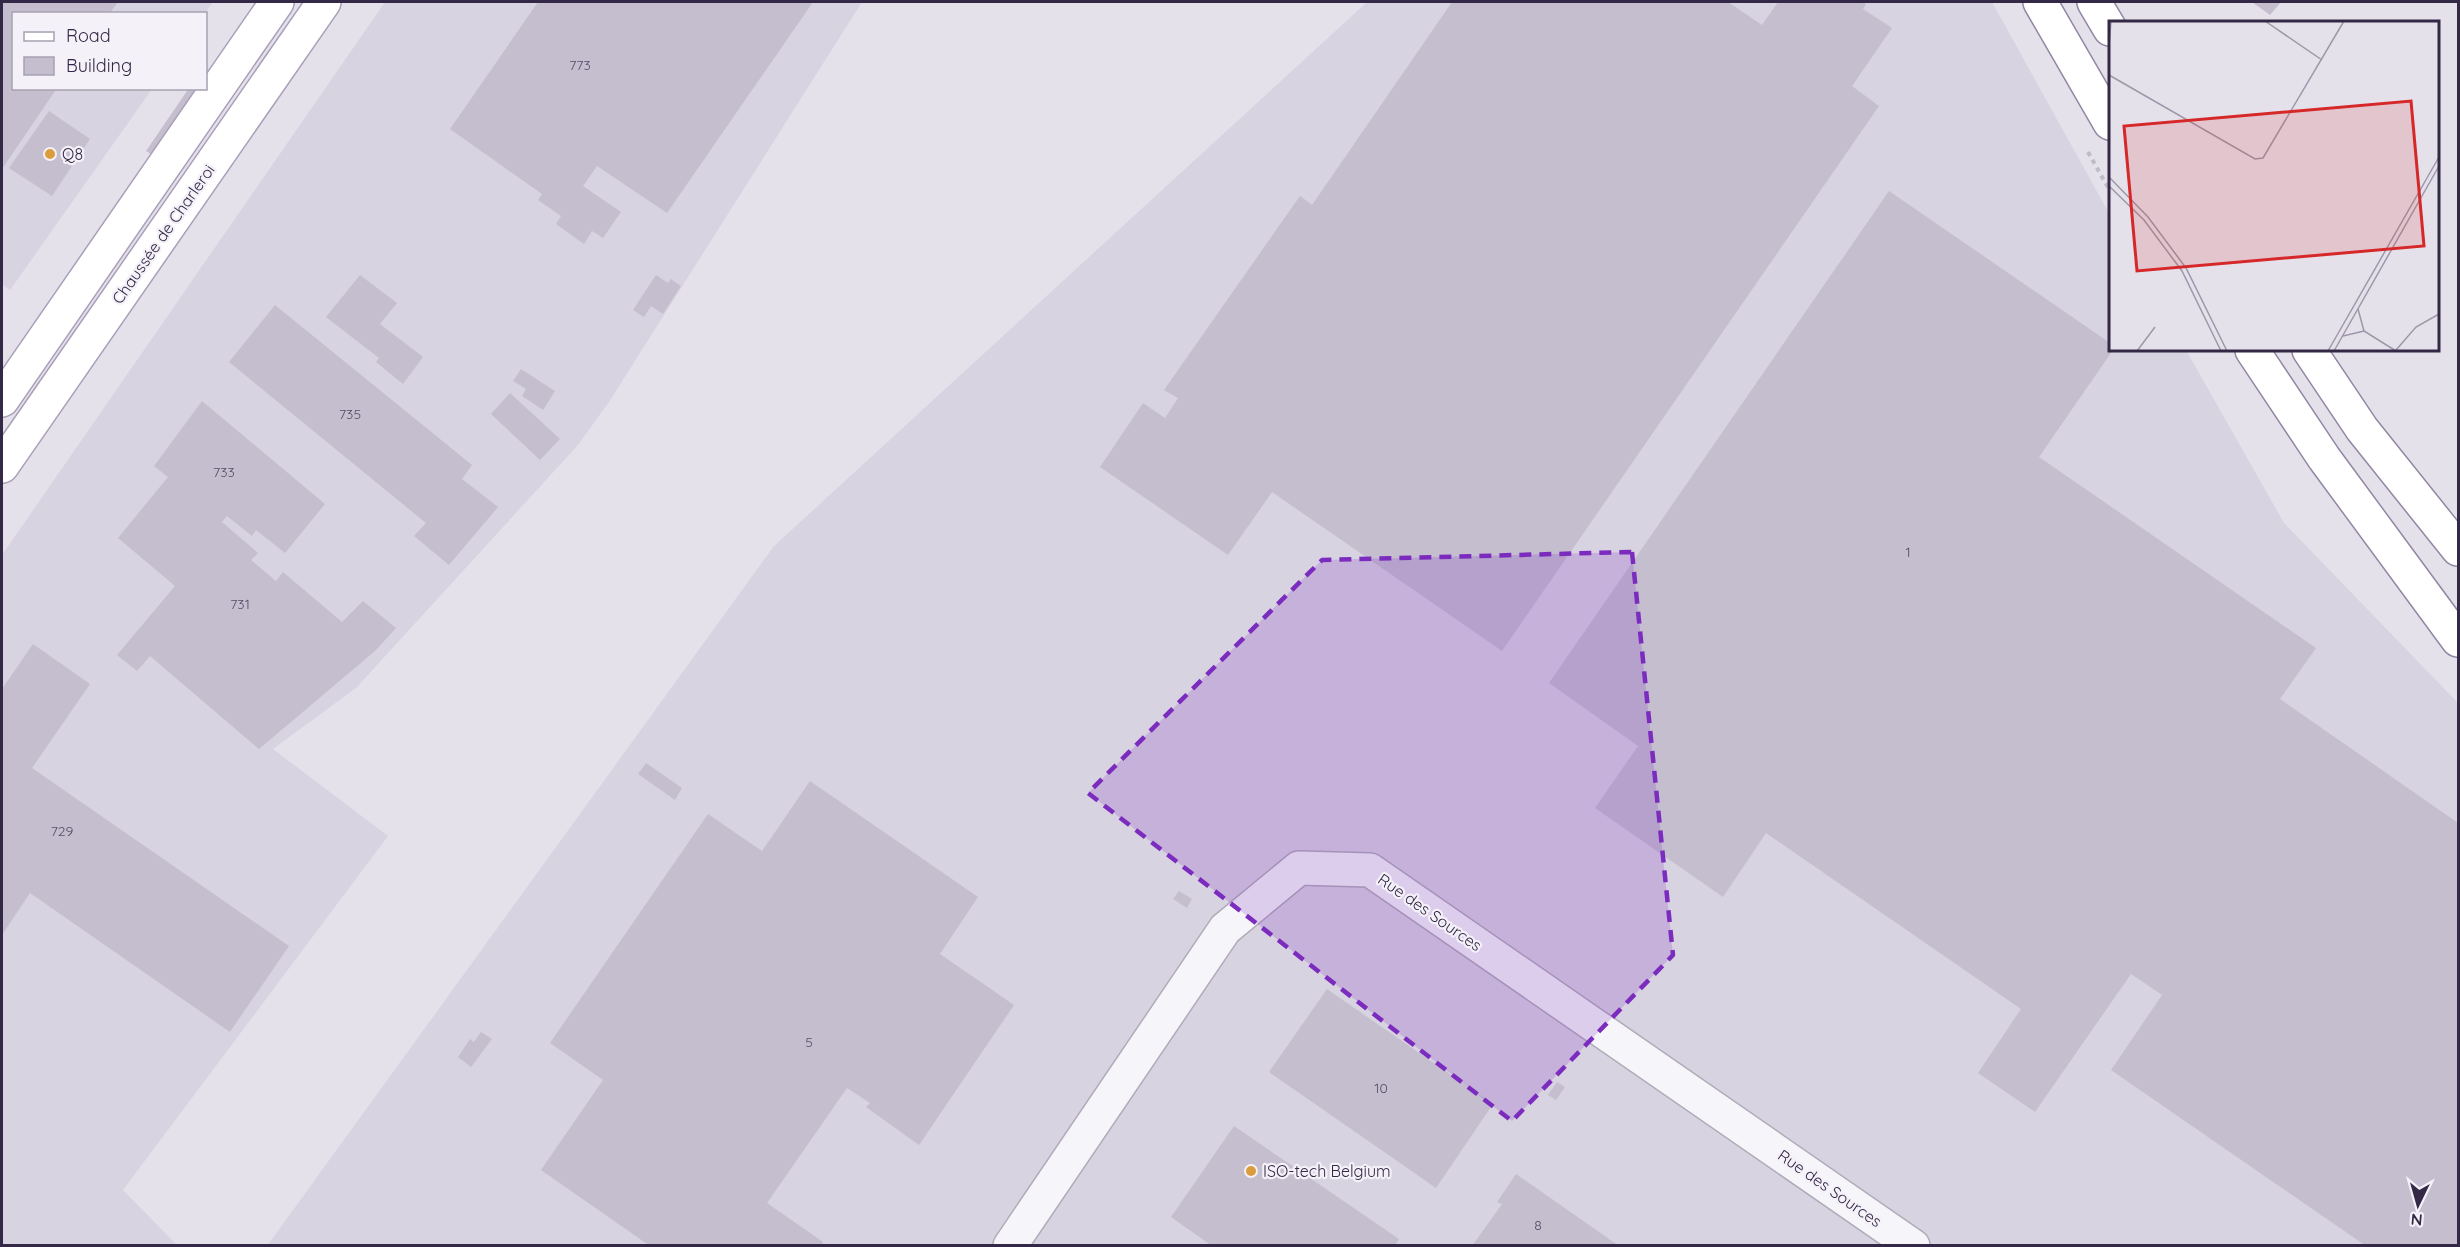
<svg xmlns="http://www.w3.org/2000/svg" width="2460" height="1247" font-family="Quicksand,sans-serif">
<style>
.built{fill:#d8d3e0}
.building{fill:#c4becf}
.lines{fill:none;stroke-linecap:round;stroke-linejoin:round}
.minor-casing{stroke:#b0aab9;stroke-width:36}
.major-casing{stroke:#a89fb8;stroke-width:36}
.highway-casing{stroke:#9287a3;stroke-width:36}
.path{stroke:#bfbcc7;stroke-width:4;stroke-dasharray:4.5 4.5;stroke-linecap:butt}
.minor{stroke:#f6f5f9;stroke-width:33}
.major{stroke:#fff;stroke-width:33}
.highway{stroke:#fff;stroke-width:33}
.marked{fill:#7b2cbf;fill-opacity:0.2;stroke:#7b2cbf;stroke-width:4.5;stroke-dasharray:12 8;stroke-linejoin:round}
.poi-dot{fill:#db9d3c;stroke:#f4f1f8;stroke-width:2}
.labels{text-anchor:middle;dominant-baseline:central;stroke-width:4.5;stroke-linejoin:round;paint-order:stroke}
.number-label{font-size:14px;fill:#574e68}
.poi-label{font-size:16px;fill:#332845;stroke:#f4f1f8;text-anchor:start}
.street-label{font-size:16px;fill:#332845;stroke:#f4f1f8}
.inset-road{fill:none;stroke:#9e97a9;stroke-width:1.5}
.view{fill:#d62828;fill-opacity:0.15;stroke:#d62828;stroke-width:3}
.inset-edge{fill:none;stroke:#332845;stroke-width:3}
</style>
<rect width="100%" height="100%" fill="#e5e1eb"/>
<g class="built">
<polygon points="2,2 213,2 205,13 14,14 14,88 152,89 10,290 2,284"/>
<polygon points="385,2 862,2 609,402 578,445 356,688 273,749 388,836 123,1190 177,1245 2,1246 2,555"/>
<polygon points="1367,2 1992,2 2110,215 2110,350 2186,350 2284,523 2458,703 2458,1245 267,1246 774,546"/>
</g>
<g class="building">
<polygon points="2,2 118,2 109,14 14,14 14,88 57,88 2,169"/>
<polygon points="538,2 813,2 667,213 597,166 583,186 621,212 603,238 592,231 584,244 556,224 561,216 538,200 542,194 450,129"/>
<polygon points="1452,2 1728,2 1762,25 1778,2 1863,2 1866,4 1863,9 1892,28 1852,86 1879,106 1502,651 1272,492 1228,555 1100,467 1143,403 1165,418 1178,398 1164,390 1300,196 1312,205"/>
<polygon points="2252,2 2281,2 2270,15"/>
<polygon points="189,88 200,95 157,158 146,151"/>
<polygon points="49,111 90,139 52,196 9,168"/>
<polygon points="1889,191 2110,343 2110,350 2113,350 2039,457 2316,648 2280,699 2458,823 2458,1246 2366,1246 2111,1070 2162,995 2131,974 2035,1112 1978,1073 2021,1009 1766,833 1723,897 1595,808 1638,746 1549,683"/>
<polygon points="360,275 397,303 380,324 423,357 403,384 376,362 379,358 326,317"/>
<polygon points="656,275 668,283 671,279 681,286 663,314 651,306 644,317 633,310"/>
<polygon points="275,305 472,465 462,479 498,507 449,565 414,536 426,523 229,362"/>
<polygon points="521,369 555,391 543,410 522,396 526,389 513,381"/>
<polygon points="510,393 560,439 540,460 491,414"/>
<polygon points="202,401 325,504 285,553 256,530 252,536 227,516 222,522 258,553 251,560 276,581 283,572 342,622 363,601 396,628 375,651 259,749 150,656 137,671 117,655 175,586 118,538 168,477 154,466"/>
<polygon points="33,644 90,684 32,768 289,946 230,1032 30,893 2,935 2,689"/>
<polygon points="646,763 682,788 675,800 638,774"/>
<polygon points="810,781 978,897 940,954 1014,1005 919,1145 866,1107 870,1103 847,1088 767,1203 823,1242 821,1246 650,1246 541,1170 603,1080 550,1043 708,814 762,851"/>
<polygon points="1179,891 1192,899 1187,908 1173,899"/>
<polygon points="1327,989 1493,1104 1436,1188 1269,1072"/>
<polygon points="481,1032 492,1039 471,1067 458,1057 470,1039 474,1042"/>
<polygon points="1557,1082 1565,1087 1556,1100 1548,1095"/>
<polygon points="1234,1126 1399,1239 1395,1246 1212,1246 1171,1217"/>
<polygon points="1516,1174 1619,1246 1472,1246 1502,1204 1497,1202"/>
</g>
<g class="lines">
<defs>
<polyline id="minor" points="1010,1246 1225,929 1299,868 1370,870 1913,1246"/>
<g id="major">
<polyline points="2,400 277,2"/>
<polyline points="2,466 324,2"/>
</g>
<g id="highway">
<polyline points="2040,2 2110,123"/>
<polyline points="2094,2 2110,29"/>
<polyline points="2252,350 2324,458 2458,640"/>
<polyline points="2309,350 2362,429 2458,549"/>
</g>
</defs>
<use href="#minor" class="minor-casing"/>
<use href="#major" class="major-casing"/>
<use href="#highway" class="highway-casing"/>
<polyline class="path" points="2088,152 2110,191"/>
<use href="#minor" class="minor"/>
<use href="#major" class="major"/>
<use href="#highway" class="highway"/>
</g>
<path class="marked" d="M 1632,552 L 1673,955 L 1512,1121 L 1088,793 L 1322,560 Z"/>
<g class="poi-dot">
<circle cx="50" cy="154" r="6"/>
<circle cx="1251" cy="1171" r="6"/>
</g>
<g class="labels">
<g class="number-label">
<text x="580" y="65">773</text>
<text x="350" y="414">735</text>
<text x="224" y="472">733</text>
<text x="1908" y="552">1</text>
<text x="240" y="604">731</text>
<text x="62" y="831">729</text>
<text x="809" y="1042">5</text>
<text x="1381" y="1088">10</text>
<text x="1538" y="1225">8</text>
</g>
<g class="poi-label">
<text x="62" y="154">Q8</text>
<text x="1263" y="1171">ISO-tech Belgium</text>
</g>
<g class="street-label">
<text transform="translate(163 234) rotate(-55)">Chaussée de Charleroi</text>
<text transform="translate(1430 912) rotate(35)">Rue des Sources</text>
<text transform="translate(1830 1188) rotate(35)">Rue des Sources</text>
</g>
</g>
<g transform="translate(2109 21)">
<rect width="330" height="330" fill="#e5e1eb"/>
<path class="inset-road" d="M 156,0 L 213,39M 0,25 L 2,0M 0,54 L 146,138 L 154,137 L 235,0M 0,156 L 39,196 L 77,247 L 118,330M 0,165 L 35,199 L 73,250 L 112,330M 249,288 L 255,310 L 287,330M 234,315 L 255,310M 287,329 L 307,306 L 330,293M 28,330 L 46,306M 219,330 L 330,136M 225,330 L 330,145"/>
<path class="view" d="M 302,80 L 315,225 L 28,250 L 15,105 Z"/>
<rect width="330" height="330" class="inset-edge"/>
</g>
<rect width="2460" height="1247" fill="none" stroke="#332845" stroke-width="6"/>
<rect x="12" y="12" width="195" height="78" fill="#f4f1f8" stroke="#a7a1b0" stroke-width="1.5"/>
<rect x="24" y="32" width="30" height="9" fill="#ffffff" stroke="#a7a1b0" stroke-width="1.5"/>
<text x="66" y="42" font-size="18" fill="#332845">Road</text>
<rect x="24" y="57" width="30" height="18" fill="#c4becf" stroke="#a7a1b0" stroke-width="1.5"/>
<text x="66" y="72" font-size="18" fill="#332845">Building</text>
<g transform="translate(2418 1205) rotate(185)" stroke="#f4f1f8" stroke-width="4.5" paint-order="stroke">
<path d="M0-4.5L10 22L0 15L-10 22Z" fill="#332845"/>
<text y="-9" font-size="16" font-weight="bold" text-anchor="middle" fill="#332845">N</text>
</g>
</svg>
